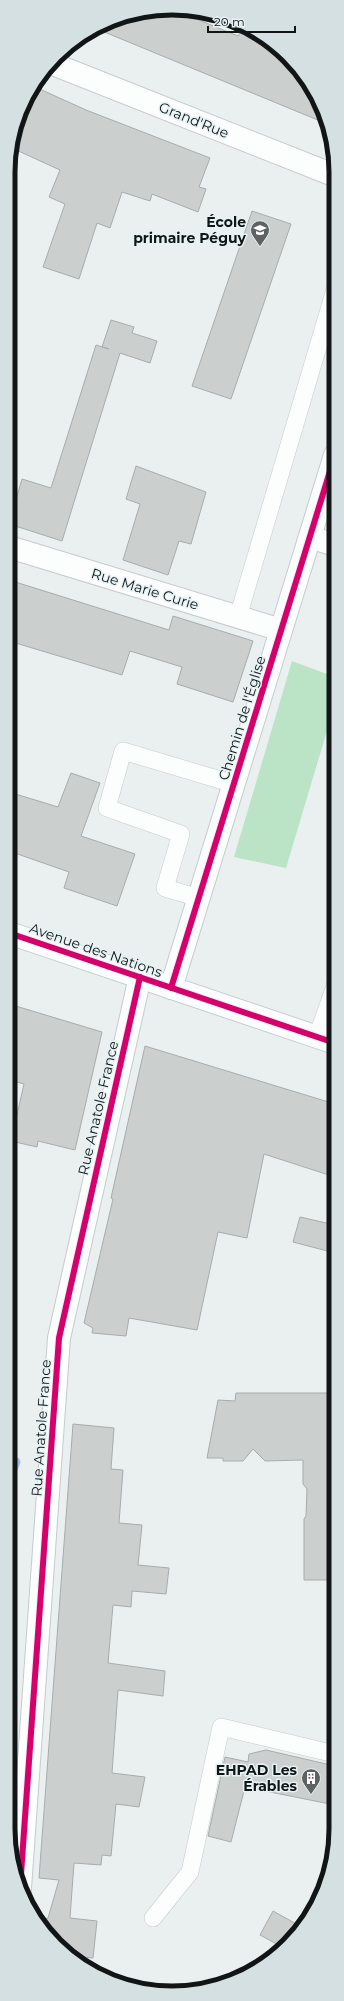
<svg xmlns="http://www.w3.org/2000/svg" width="344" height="2001" font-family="Montserrat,sans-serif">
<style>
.green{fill:#bbe3c5}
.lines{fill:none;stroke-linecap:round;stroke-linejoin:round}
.stream{stroke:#a3bcef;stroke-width:9}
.building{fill:#cbd0cf;stroke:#a7acac}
.lane-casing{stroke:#c6cbcc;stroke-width:18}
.street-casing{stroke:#c6cbcc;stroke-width:24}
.secondary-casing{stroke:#c6cbcc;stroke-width:24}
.lane{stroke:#fcfdfd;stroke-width:17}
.street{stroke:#fcfdfd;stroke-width:22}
.secondary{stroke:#fcfdfd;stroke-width:22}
.cycleway-casing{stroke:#e6f2f4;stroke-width:8}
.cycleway{stroke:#d6006c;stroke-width:6}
.labels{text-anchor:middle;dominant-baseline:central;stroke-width:3;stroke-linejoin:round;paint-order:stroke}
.street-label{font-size:14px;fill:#111516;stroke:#e6f2f4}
.poi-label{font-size:14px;font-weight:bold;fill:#111516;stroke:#e6f2f4;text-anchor:end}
.rim{fill:none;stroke:#111516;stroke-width:5}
</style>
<rect width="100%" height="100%" fill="#eaf0f0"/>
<polygon class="green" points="292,661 335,677 335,704 286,868 234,857"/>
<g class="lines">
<polyline class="stream" points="8,1481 16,1462"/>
</g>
<g class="building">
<polygon points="192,9 189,16 238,36 244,25 288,56 319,100 325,123 97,29 129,14"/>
<polygon points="33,86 86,110 210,158 199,187 206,189 198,212 152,194 150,201 122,192 110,228 97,223 79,279 43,267 65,204 49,197 60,170 14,149 21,131 17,129 30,90"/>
<polygon points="252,211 291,224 231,399 192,386"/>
<polygon points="111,320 134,327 132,333 157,341 150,363 120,353 62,541 9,524 22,479 51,488 96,345 109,349 102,347"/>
<polygon points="136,466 206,492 191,544 179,541 168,575 123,560 140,504 126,499"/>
<polygon points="9,580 169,630 173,616 253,641 233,702 177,684 182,667 130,651 122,675 9,641"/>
<polygon points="71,773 100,783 81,836 135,854 117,906 64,888 69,872 9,851 9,792 58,807"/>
<polygon points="9,1004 102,1032 75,1150 38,1141 37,1147 11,1141 24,1084 9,1080 14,1056 9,1054"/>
<polygon points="145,1046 335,1104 335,1177 264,1154 247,1238 218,1232 197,1330 129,1318 126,1336 92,1333 93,1328 84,1323 113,1199 111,1198"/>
<polygon points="300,1217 335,1225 335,1253 293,1242"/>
<polygon points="236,1393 335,1393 335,1580 304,1580 304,1519 306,1516 307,1489 303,1484 303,1460 265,1461 253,1449 243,1461 223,1461 223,1458 207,1458 218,1400 235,1401"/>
<polygon points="73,1424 114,1428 111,1469 123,1470 119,1523 142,1525 138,1565 169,1568 166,1594 132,1591 131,1607 113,1605 108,1663 165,1671 163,1696 118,1690 112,1773 145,1777 139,1807 116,1804 111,1856 102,1855 101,1865 74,1863 70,1918 97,1921 93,1958 71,1956 56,1945 40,1921 48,1918 59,1880 39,1878"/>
<polygon points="266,1750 335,1766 335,1805 245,1787 231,1842 208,1836 225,1757 248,1762 249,1754"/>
<polygon points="273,1911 300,1926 284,1948 260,1935"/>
</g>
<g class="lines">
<defs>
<g id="lane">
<polyline points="238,617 336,286"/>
<polyline points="199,898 165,888 181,834 107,808 123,751 234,784"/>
<polyline points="317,1037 335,986"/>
<polyline points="153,1918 190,1872 221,1727 335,1754"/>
</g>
<g id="street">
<polyline points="53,64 336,176"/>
<polyline points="310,537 335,545"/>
<polyline points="9,547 281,630"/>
<polyline points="171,988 335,455"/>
<polyline points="20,1888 59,1338 140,977"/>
</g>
<polyline id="secondary" points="9,933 335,1043"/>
</defs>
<use href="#lane" class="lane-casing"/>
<use href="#street" class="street-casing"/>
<use href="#secondary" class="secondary-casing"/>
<use href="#lane" class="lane"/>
<use href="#street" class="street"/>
<use href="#secondary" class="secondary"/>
<defs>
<g id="cycleway">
<polyline points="9,933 335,1043"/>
<polyline points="171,988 335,455"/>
<polyline points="20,1888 59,1338 140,977"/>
</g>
</defs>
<use href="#cycleway" class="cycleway-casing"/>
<use href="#cycleway" class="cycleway"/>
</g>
<defs>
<symbol id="school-pin" viewBox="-11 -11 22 30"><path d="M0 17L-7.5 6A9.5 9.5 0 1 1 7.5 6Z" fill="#5d6262" stroke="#e6f2f4"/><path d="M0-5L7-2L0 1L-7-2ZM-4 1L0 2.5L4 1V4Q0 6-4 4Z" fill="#fff"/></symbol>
<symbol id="building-pin" viewBox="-11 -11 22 30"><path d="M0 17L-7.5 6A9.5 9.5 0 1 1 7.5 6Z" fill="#5d6262" stroke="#e6f2f4"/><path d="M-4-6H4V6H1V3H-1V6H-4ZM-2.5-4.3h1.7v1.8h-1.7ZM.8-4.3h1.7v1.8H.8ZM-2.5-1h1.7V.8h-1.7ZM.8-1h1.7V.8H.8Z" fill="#fff"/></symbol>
</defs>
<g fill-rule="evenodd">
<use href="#school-pin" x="249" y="219" width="22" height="30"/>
<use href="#building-pin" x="300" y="1767" width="22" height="30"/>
</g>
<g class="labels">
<g class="street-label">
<text transform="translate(194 120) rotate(22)">Grand'Rue</text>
<text transform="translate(145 589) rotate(17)">Rue Marie Curie</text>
<text transform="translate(242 718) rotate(-73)">Chemin de l'Église</text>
<text transform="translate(96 950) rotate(19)">Avenue des Nations</text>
<text transform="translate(98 1108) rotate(-77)">Rue Anatole France</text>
<text transform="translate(41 1428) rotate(-86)">Rue Anatole France</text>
</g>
<g class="poi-label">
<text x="246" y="222">École<tspan x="246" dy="16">primaire Péguy</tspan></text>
<text x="297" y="1770">EHPAD Les<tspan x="297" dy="16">Érables</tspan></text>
</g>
</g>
<path d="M0 0H344V2001H0ZM172 15H172A157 157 0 0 1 329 172V1829A157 157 0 0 1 172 1986H172A157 157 0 0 1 15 1829V172A157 157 0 0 1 172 15Z" fill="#d5e0e2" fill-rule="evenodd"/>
<path class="rim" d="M172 15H172A157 157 0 0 1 329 172V1829A157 157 0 0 1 172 1986H172A157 157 0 0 1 15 1829V172A157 157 0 0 1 172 15Z"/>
<path d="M208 26v6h87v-6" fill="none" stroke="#111516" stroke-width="2"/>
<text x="214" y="26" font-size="12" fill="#111516" stroke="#e6f2f4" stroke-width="3" paint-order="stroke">20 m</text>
</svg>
